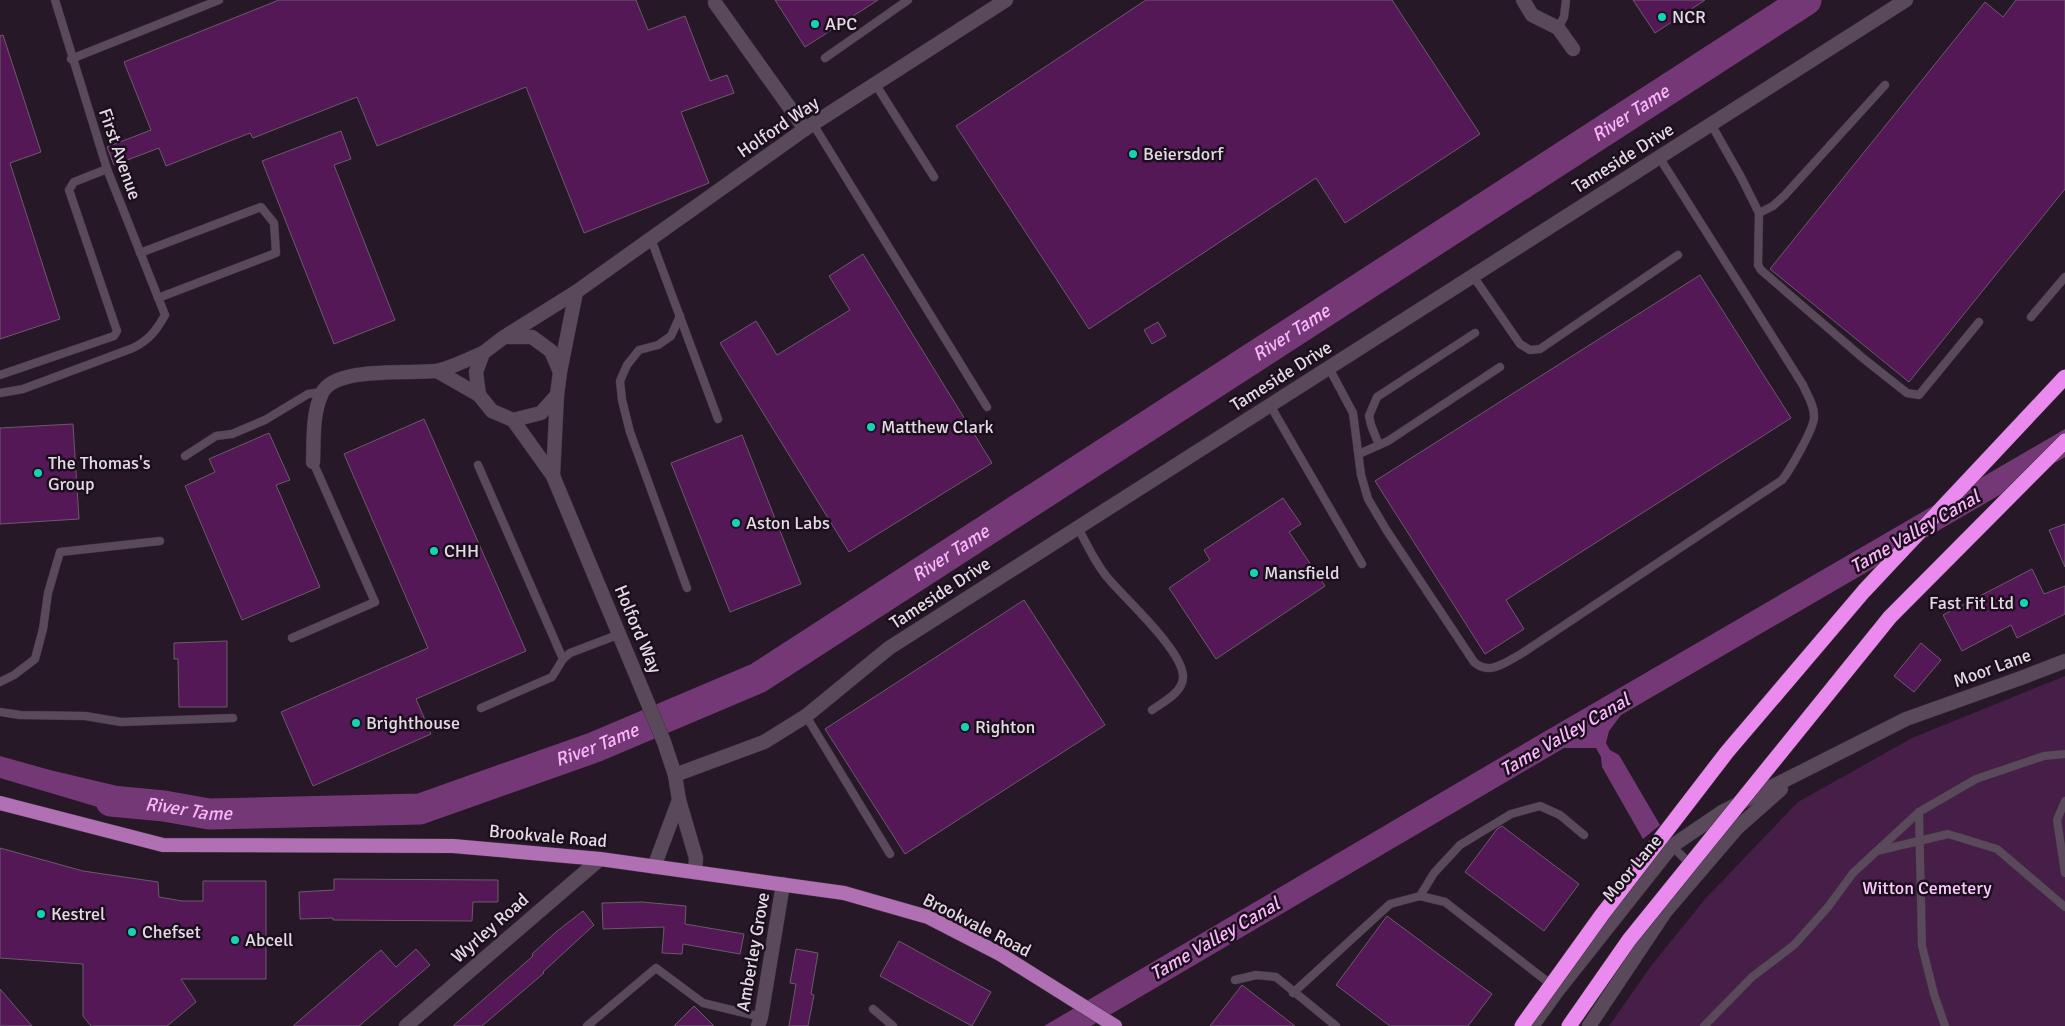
<svg xmlns="http://www.w3.org/2000/svg" width="2065" height="1026" font-family="Signika,sans-serif">
<style>
.green{fill:#461e47}
.water{fill:#753877}
.lines{fill:none;stroke-linecap:round;stroke-linejoin:round}
.river{stroke:#753877;stroke-width:31}
.building{fill:#541857;stroke:#6b5a6b}
.service-casing{stroke:#3d333e;stroke-width:9}
.minor-casing{stroke:#3d333e;stroke-width:15}
.primary-casing{stroke:#3d333e;stroke-width:15}
.service{stroke:#5a495a;stroke-width:8}
.minor{stroke:#5a495a;stroke-width:14}
.primary{stroke:#b170b3;stroke-width:14}
.motorway-bridge-casing{stroke:#3d333e;stroke-width:16;stroke-linecap:butt}
.motorway-bridge{stroke:#eb8aee;stroke-width:15}
.poi-dot{fill:#13d5b3;stroke:#1c0f1d;stroke-width:2}
.labels{text-anchor:middle;dominant-baseline:central;stroke-width:5;stroke-linejoin:round;paint-order:stroke}
.poi-label{font-size:18px;fill:#e3dae3;stroke:#1c0f1d;text-anchor:start}
.street-label{font-size:18px;fill:#e3dae3;stroke:#1c0f1d}
.park-label{font-size:18px;fill:#fdc8fd;stroke:#1c0f1d}
.water-label{font-size:19px;font-style:italic;fill:#fab5fc;stroke:#1c0f1d}
</style>
<rect width="100%" height="100%" fill="#261826"/>
<polygon class="green" points="2065,676 2065,1026 1609,1026 1651,966 1705,899 1798,802 1912,738"/>
<g class="water">
<polygon points="2065,429 2065,457 1621,715 1609,731 1606,743 1610,750 1619,755 1660,825 1643,839 1602,767 1601,757 1596,748 1564,748 1091,1026 1044,1026 1537,736"/>
<polygon points="0,756 50,770 151,794 155,820 118,813 0,778"/>
</g>
<g class="lines">
<path class="river" id="s1" d="M 111,801 L 164,806 L 209,814 L 420,809 L 595,747 L 758,678 L 1806,0"/>
</g>
<g class="building">
<polygon points="279,0 636,0 648,30 685,16 710,81 727,75 734,93 681,112 709,183 584,233 526,87 377,146 357,97 253,138 250,133 166,166 159,148 114,165 107,147 151,130 124,62"/>
<polygon points="775,0 878,0 805,47"/>
<polygon points="1146,0 1392,0 1480,134 1345,223 1316,178 1089,329 956,126"/>
<polygon points="1633,0 1705,0 1655,33"/>
<polygon points="2016,0 2065,0 2065,189 1909,382 1770,269 1985,2 2003,17"/>
<polygon points="3,35 41,152 10,163 60,319 0,339 0,36"/>
<polygon points="341,131 351,159 334,165 395,320 334,344 262,161"/>
<polygon points="863,254 992,463 849,552 720,343 756,321 777,355 850,310 829,276"/>
<polygon points="1700,275 1791,418 1506,600 1524,629 1485,654 1375,481"/>
<polygon points="1158,322 1166,336 1152,344 1144,330"/>
<polygon points="424,419 526,651 416,699 431,734 313,786 281,712 428,648 344,454"/>
<polygon points="73,424 79,519 0,524 0,428"/>
<polygon points="269,433 290,480 276,485 320,587 242,620 185,486 215,472 209,459"/>
<polygon points="742,435 801,584 730,612 671,463"/>
<polygon points="1283,498 1301,524 1289,532 1325,586 1216,659 1169,588 1210,560 1204,550"/>
<polygon points="2065,524 2065,567 2049,530"/>
<polygon points="2032,569 2044,594 2065,586 2065,614 2017,638 2011,625 1962,651 1943,615"/>
<polygon points="1024,600 1105,725 905,854 825,729"/>
<polygon points="227,641 227,707 179,707 178,659 174,659 174,643"/>
<polygon points="1921,643 1941,660 1914,692 1894,676"/>
<polygon points="1502,826 1579,884 1544,931 1465,872 1497,829"/>
<polygon points="0,848 83,871 158,882 159,897 182,901 203,901 203,881 266,881 266,979 181,979 196,1002 167,1026 91,1026 83,1016 83,964 0,958"/>
<polygon points="334,879 498,880 498,902 473,902 472,921 333,920 333,918 300,919 299,892 334,890"/>
<polygon points="642,902 686,906 685,924 744,934 740,954 683,944 682,954 662,953 664,927 603,929 602,903"/>
<polygon points="583,911 594,925 543,972 544,973 482,1026 453,1026 533,956 532,954 556,932"/>
<polygon points="1387,916 1492,994 1468,1026 1390,1026 1336,985"/>
<polygon points="899,941 991,992 972,1026 880,976"/>
<polygon points="416,949 430,965 359,1026 293,1026 381,950 396,967"/>
<polygon points="796,949 818,953 811,994 814,995 808,1026 789,1026 796,984 790,983"/>
<polygon points="1242,985 1295,1026 1210,1026"/>
<polygon points="0,989 32,1026 0,1026"/>
<polygon points="694,1006 714,1026 674,1026"/>
</g>
<g class="lines">
<defs>
<g id="service">
<polyline points="1558,28 1564,17 1566,0"/>
<polyline points="825,58 908,0"/>
<polyline points="71,59 219,0"/>
<polyline points="876,85 934,177"/>
<polyline points="813,124 987,407"/>
<polyline points="1711,124 1741,177 1759,213 1758,265 1761,270 1864,359 1907,393 1919,395 1979,322"/>
<polyline points="1759,213 1773,206 1784,196 1885,85"/>
<polyline points="651,239 718,419"/>
<polyline points="140,253 261,207 274,223 276,253 158,298"/>
<polyline points="1473,276 1520,344 1530,350 1540,349 1678,255"/>
<polyline points="680,316 671,336 658,345 639,350 627,365 620,381 622,400 630,432 687,588"/>
<polyline points="2031,317 2065,277"/>
<path d="M 1329,368 L 1353,413 L 1361,475 L 1368,499 L 1387,531 L 1474,662 C 1489,676 1506,662 1521,654 L 1782,480 C 1790,470 1813,430 1814,418 C 1815,406 1807,395 1803,385 L 1659,157"/>
<polyline points="0,375 114,336 117,331 69,190 74,182 107,169"/>
<path d="M 0,393 L 23,389 L 133,348 C 149,340 156,331 165,315 L 107,169 L 55,0"/>
<polyline points="1270,405 1362,564"/>
<polyline points="1379,445 1371,425 1369,416 1377,397 1475,333"/>
<polyline points="1359,454 1388,441 1500,367"/>
<polyline points="185,456 216,436 232,434 265,420 308,394 322,392"/>
<polyline points="478,465 563,659"/>
<path d="M 1078,528 C 1087,544 1095,563 1107,577 C 1124,598 1185,652 1183,678 C 1182,693 1163,702 1152,710"/>
<polyline points="292,638 375,602 313,462"/>
<polyline points="0,682 14,675 35,659 43,629 48,593 60,552 160,541"/>
<polyline points="481,708 552,677 563,659 570,653 620,634"/>
<polyline points="0,712 20,715 85,716 121,722 233,718"/>
<polyline points="806,716 890,854"/>
<polyline points="2065,801 2057,820 2065,873"/>
<polyline points="1919,812 1922,946 1934,994 1945,1026"/>
<polyline points="1672,846 1692,866"/>
<polyline points="1877,851 1948,834 1997,849 2065,907"/>
<polyline points="1420,896 1434,873 1460,845 1511,814 1540,806 1560,815 1584,835"/>
<polyline points="1235,980 1256,975 1276,977 1336,1026"/>
<polyline points="1293,993 1390,904 1420,896 1445,902 1553,986"/>
<polyline points="873,1009 893,1026"/>
<polyline points="587,1026 656,968 703,1003 761,1017"/>
<polyline points="1704,1026 1752,977 1794,945 1828,907 1853,873 1919,812 1976,779 2044,756 2065,754"/>
</g>
<g id="minor">
<polyline points="1523,0 1532,15 1558,28 1573,49"/>
<polyline points="715,3 805,129"/>
<polyline points="576,292 805,129 1006,0"/>
<polyline points="504,337 532,337 551,351 560,372 557,395 541,413 513,420 492,411 479,395 476,372 483,353 504,337 576,292 560,372"/>
<polyline points="437,371 479,395"/>
<polyline points="513,420 553,476 557,395"/>
<path d="M 313,462 C 314,440 312,414 322,393 C 335,366 410,374 436,371 C 451,368 468,359 483,353"/>
<polyline points="553,476 664,742 675,775 679,800 696,858 695,872"/>
<polyline points="675,775 764,742 806,716 889,648 1906,0"/>
<polyline points="654,867 679,800"/>
<polyline points="406,1026 600,859"/>
<polyline points="758,1026 761,1017 783,884"/>
<polyline points="1532,1026 1558,990 1672,846 1722,812 1906,719 2021,678 2065,661"/>
<polyline points="1589,1026 1665,912 1737,828 1781,789"/>
</g>
<polyline id="primary" points="0,803 163,845 453,846 600,859 844,893 928,917 1000,954 1115,1026"/>
</defs>
<use href="#service" class="service-casing"/>
<use href="#minor" class="minor-casing"/>
<use href="#primary" class="primary-casing"/>
<use href="#service" class="service"/>
<use href="#minor" class="minor"/>
<use href="#primary" class="primary"/>
<defs>
<g id="motorway-bridge">
<polyline points="1522,1026 1601,916 1727,752 1864,591 2065,377"/>
<polyline points="1569,1026 1629,940 1890,617 2065,441"/>
</g>
</defs>
<use href="#motorway-bridge" class="motorway-bridge-casing"/>
<use href="#motorway-bridge" class="motorway-bridge"/>
</g>
<g class="poi-dot">
<circle cx="1662" cy="17" r="5"/>
<circle cx="815" cy="24" r="5"/>
<circle cx="1133" cy="154" r="5"/>
<circle cx="871" cy="427" r="5"/>
<circle cx="38" cy="473" r="5"/>
<circle cx="736" cy="523" r="5"/>
<circle cx="434" cy="551" r="5"/>
<circle cx="1254" cy="573" r="5"/>
<circle cx="2024" cy="603" r="5"/>
<circle cx="356" cy="723" r="5"/>
<circle cx="965" cy="727" r="5"/>
<circle cx="41" cy="914" r="5"/>
<circle cx="132" cy="932" r="5"/>
<circle cx="235" cy="940" r="5"/>
</g>
<g class="labels">
<g class="poi-label">
<text x="1672" y="17">NCR</text>
<text x="825" y="24">APC</text>
<text x="1143" y="154">Beiersdorf</text>
<text x="881" y="427">Matthew Clark</text>
<text x="48" y="463">The Thomas's<tspan x="48" dy="21">Group</tspan></text>
<text x="746" y="523">Aston Labs</text>
<text x="444" y="551">CHH</text>
<text x="1264" y="573">Mansfield</text>
<text x="2014" y="603" text-anchor="end">Fast Fit Ltd</text>
<text x="366" y="723">Brighthouse</text>
<text x="975" y="727">Righton</text>
<text x="51" y="914">Kestrel</text>
<text x="142" y="932">Chefset</text>
<text x="245" y="940">Abcell</text>
</g>
<g class="street-label">
<text transform="translate(778 127) rotate(-34)">Holford Way</text>
<text transform="translate(120 154) rotate(71)">First Avenue</text>
<text transform="translate(1623 158) rotate(-32)">Tameside Drive</text>
<text transform="translate(1281 376) rotate(-32)">Tameside Drive</text>
<text transform="translate(940 593) rotate(-33)">Tameside Drive</text>
<text transform="translate(638 629) rotate(67)">Holford Way</text>
<text transform="translate(1992 668) rotate(-20)">Moor Lane</text>
<text transform="translate(548 836) rotate(5)">Brookvale Road</text>
<text transform="translate(1632 868) rotate(-50)">Moor Lane</text>
<text transform="translate(977 925) rotate(27)">Brookvale Road</text>
<text transform="translate(490 928) rotate(-41)">Wyrley Road</text>
<text transform="translate(753 952) rotate(-80)">Amberley Grove</text>
</g>
<g class="park-label">
<text x="1927" y="888">Witton Cemetery</text>
</g>
<g class="water-label">
<text stroke="none"><textPath href="#s1" startOffset="1712">River Tame</textPath></text>
<text stroke="none"><textPath href="#s1" startOffset="1308">River Tame</textPath></text>
<text transform="translate(1915 532) rotate(-30)">Tame Valley Canal</text>
<text stroke="none"><textPath href="#s1" startOffset="902">River Tame</textPath></text>
<text transform="translate(1565 735) rotate(-30)">Tame Valley Canal</text>
<text stroke="none"><textPath href="#s1" startOffset="498">River Tame</textPath></text>
<text stroke="none"><textPath href="#s1" startOffset="78">River Tame</textPath></text>
<text transform="translate(1215 939) rotate(-30)">Tame Valley Canal</text>
</g>
</g>
</svg>
